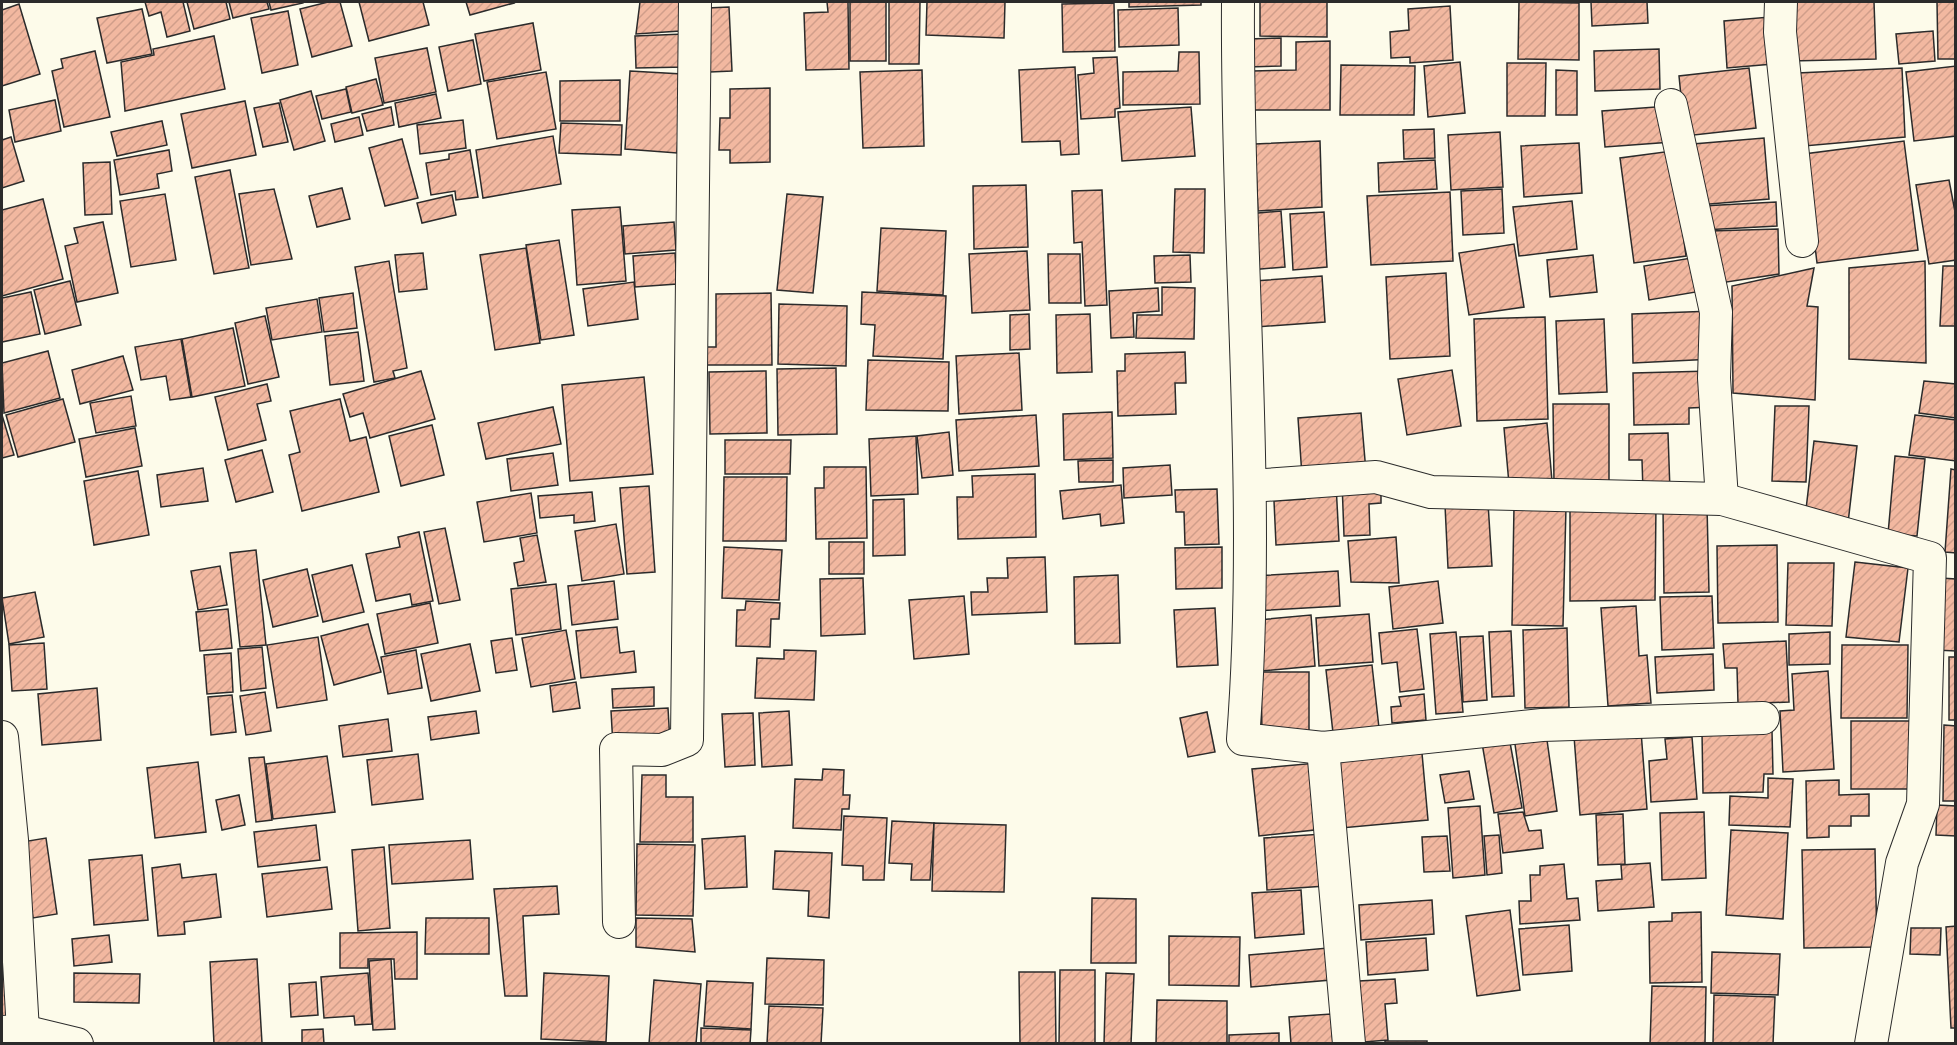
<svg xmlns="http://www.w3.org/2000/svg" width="1957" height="1045" font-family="'Fira Sans Condensed',sans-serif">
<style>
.building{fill:url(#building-hatch);stroke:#2b2b2b;stroke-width:1.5}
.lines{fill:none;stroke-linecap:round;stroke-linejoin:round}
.street-casing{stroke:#2b2b2b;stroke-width:34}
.street{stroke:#fdfbea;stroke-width:32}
</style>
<defs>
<pattern id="building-hatch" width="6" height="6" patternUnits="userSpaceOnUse" patternTransform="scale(1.5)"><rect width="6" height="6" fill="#f2b8a0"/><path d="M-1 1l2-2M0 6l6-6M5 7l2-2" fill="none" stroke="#d09e8a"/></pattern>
</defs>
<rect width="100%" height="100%" fill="#fdfbea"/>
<g class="building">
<polygon points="145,2 183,2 190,31 167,37 161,12 149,16"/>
<polygon points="187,2 226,2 230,19 194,29"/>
<polygon points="229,2 267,2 269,9 233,18"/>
<polygon points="269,2 303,2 303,3 271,10"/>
<polygon points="328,2 340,2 352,46 312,57 300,9"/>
<polygon points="359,2 423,2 429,25 369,41"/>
<polygon points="466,2 513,2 514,3 470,15"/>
<polygon points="640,2 680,2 680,31 636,34"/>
<polygon points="827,2 848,2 849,69 806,70 804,13 828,12"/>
<rect x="850" y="2" width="36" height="59"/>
<polygon points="889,2 920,2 919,64 889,64"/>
<polygon points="927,2 1005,2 1004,38 926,35"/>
<polygon points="1129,2 1201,2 1201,5 1129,7"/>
<polygon points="1260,2 1327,2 1327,37 1260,36"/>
<polygon points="1519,2 1579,3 1579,60 1518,59"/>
<polygon points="1591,2 1647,2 1648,23 1592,26"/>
<polygon points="1789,2 1874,2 1876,59 1791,61"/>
<polygon points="1937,2 1956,2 1956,59 1938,59"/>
<polygon points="1114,3 1115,51 1063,52 1062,4"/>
<polygon points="19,4 40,74 2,86 2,10"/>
<polygon points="1450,6 1453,60 1410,63 1410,57 1391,58 1390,32 1409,30 1408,9"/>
<polygon points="729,7 732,71 710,72 707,8"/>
<polygon points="1178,8 1179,45 1119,47 1118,10"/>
<polygon points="142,9 152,54 107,63 97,18"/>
<polygon points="288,11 298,65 262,73 251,18"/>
<polygon points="1770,17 1773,64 1727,68 1724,21"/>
<polygon points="533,23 541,70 484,81 475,34"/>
<polygon points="1933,31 1935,61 1899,64 1896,34"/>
<polygon points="684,34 685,67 636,68 635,36"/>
<polygon points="214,36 225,89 125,111 121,62 154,55 153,49"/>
<polygon points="1281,38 1281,66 1248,67 1248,39"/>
<polygon points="473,40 481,84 448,91 439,47"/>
<polygon points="1330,41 1330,110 1253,110 1253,71 1296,70 1296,42"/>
<polygon points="427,48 436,92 384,103 375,58"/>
<polygon points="1659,49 1660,89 1595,91 1594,51"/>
<polygon points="95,51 110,117 64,127 52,71 63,68 61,59"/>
<polygon points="1179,52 1199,52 1200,104 1123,105 1123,72 1178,71"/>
<polygon points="1117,57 1120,108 1115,109 1115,117 1081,119 1078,75 1094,73 1093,58"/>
<polygon points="1460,62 1465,113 1428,117 1424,66"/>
<polygon points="1507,63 1546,63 1545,116 1507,116"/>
<polygon points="1341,65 1415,66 1414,115 1340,115"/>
<polygon points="1956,66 1956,136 1914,141 1906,72"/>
<polygon points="1075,67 1079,154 1061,155 1060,141 1022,142 1019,70"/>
<polygon points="1749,68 1756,128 1685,136 1679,76"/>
<polygon points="1902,68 1905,137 1804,146 1798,73"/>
<polygon points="922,70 924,146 863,148 860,72"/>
<polygon points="1556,70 1577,71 1577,115 1556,115"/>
<polygon points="630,71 682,74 677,153 625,149"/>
<polygon points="546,72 556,129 497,139 487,82"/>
<polygon points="376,79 383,105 352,113 346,87"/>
<polygon points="620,80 620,121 560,121 560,81"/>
<polygon points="770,88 770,162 730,163 730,150 719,150 720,118 730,118 730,89"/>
<polygon points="346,89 351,112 322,119 316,96"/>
<polygon points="311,91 325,141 294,150 280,100"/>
<polygon points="436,94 441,118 399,127 395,103"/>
<polygon points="55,100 61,131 15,142 9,110"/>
<polygon points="245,101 256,155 192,168 181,114"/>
<polygon points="279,103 288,142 263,147 254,108"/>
<polygon points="1669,106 1672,142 1605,147 1602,111"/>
<polygon points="391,107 394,125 367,131 362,114"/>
<polygon points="1191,107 1195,156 1122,161 1118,112"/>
<polygon points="359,117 363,135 335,142 331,124"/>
<polygon points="463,120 466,148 420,154 417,125"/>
<polygon points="162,121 167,145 117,156 111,132"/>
<polygon points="561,123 622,125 621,155 559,153"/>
<polygon points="1434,129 1435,158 1404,159 1403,130"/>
<polygon points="1500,132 1503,187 1451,190 1448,135"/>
<polygon points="553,136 561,184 483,198 476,150"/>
<polygon points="11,137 24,181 2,188 2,140"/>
<polygon points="1764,138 1769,199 1698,205 1693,144"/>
<polygon points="402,139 418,198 385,206 369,148"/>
<polygon points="1320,141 1322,207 1258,211 1255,144"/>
<polygon points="1904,141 1918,250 1817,263 1804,154"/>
<polygon points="1579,143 1582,193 1524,197 1521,146"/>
<polygon points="169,150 172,171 157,174 159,188 120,195 114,160"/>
<polygon points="470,150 478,197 456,200 455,191 431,195 426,163 449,159 449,154"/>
<polygon points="1672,151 1686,256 1634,263 1620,158"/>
<polygon points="1435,160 1437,189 1379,192 1378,163"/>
<polygon points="110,162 112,214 85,215 83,163"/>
<polygon points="230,170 249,268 214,274 195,177"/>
<polygon points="1949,180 1956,217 1956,260 1929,264 1916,185"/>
<polygon points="1026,185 1028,247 974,249 973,186"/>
<polygon points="342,188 350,219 317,227 309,196"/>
<polygon points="274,189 292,259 251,265 239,194"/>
<polygon points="1175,189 1205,189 1204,253 1173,252"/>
<polygon points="1502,189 1504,233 1463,235 1461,191"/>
<polygon points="1102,190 1107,305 1085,306 1082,242 1074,243 1072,191"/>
<polygon points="1450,192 1453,261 1371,265 1367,196"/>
<polygon points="165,194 176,260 131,267 120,201"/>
<polygon points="787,194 823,197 813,293 777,290"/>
<polygon points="452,195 456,215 422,223 417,203"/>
<polygon points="43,199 63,279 2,296 2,210"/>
<polygon points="1572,201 1577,249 1519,256 1513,207"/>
<polygon points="1776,202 1777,226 1703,230 1702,206"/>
<polygon points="620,207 626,281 577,285 572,210"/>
<polygon points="1281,211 1285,267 1250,270 1247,214"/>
<polygon points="1324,212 1327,267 1293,270 1290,214"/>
<polygon points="103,222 118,293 77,302 65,246 78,243 74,228"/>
<polygon points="674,222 676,250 625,254 623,226"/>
<polygon points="881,228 946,231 943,295 877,291"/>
<polygon points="1778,229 1779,274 1720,283 1710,231"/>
<polygon points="559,240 574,335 541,340 526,245"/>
<polygon points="1514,244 1524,307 1469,315 1459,253"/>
<polygon points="526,248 540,343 495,350 480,255"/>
<polygon points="1027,251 1030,310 972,313 969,254"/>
<polygon points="423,253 427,289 399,292 395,255"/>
<polygon points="675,253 677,284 635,287 633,256"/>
<polygon points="1048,254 1080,254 1081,303 1049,303"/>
<polygon points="1190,255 1191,282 1155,283 1154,256"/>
<polygon points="1593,255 1597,292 1550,297 1547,260"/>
<polygon points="1691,258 1696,292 1649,300 1644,266"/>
<polygon points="389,261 407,368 393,371 395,378 374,382 355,267"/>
<polygon points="1925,261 1926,363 1849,359 1849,268"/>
<polygon points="1943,266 1956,266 1956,326 1940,326"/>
<polygon points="1814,268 1807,306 1818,307 1815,400 1733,393 1732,286"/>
<polygon points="1446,273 1450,356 1390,359 1386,277"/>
<polygon points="1322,276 1325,322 1256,327 1254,281"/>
<polygon points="70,281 81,325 45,334 34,290"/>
<polygon points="634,282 638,319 588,326 583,289"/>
<polygon points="1162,287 1195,288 1194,339 1136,338 1137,315 1162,315"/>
<polygon points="1158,288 1159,311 1133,313 1134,337 1111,338 1109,291"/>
<polygon points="31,292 40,334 2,342 2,298"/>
<polygon points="862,292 946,296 943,359 873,356 875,325 861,324"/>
<polygon points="353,293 357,328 324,332 319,298"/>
<polygon points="771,293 772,365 707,365 707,347 716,347 716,294"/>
<polygon points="317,299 322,332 272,340 266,308"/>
<polygon points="779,304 847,306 846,366 778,364"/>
<polygon points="1713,311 1714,359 1633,363 1632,314"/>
<polygon points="1029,314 1030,349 1010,350 1010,315"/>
<polygon points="1090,314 1092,372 1057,373 1056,315"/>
<polygon points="265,316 279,377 248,384 235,323"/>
<polygon points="1545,317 1548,419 1477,421 1474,319"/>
<polygon points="1604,319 1607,392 1559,394 1556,321"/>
<polygon points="233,328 245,386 192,397 182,339"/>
<polygon points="358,332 364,381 330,385 325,336"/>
<polygon points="181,339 191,397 170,400 166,376 141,380 135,347"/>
<polygon points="48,351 60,398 4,413 2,363"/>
<polygon points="1185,352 1186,383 1175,383 1176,414 1118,416 1117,371 1125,371 1125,354"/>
<polygon points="1019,353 1022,410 959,414 956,356"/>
<polygon points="123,356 133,390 80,404 72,370"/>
<polygon points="868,360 949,362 948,411 866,410"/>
<polygon points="836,368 837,434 778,435 777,369"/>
<polygon points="1452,370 1461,426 1407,435 1398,379"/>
<polygon points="421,371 435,419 370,438 363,413 350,417 343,394"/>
<polygon points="766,371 767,433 710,434 709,372"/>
<polygon points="1711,371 1712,407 1689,408 1689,424 1634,425 1633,373"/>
<polygon points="644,377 653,474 570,481 562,385"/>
<polygon points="1924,381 1956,384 1956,418 1919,413"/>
<polygon points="267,384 271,401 257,404 266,440 228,450 215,397"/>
<polygon points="131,396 136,426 96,433 90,403"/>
<polygon points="63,399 75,442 18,457 6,415"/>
<polygon points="340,399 350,441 366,437 379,492 302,511 289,455 300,452 290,411"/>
<polygon points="1553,404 1609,404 1609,483 1554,483"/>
<polygon points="1775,406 1809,406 1806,482 1772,481"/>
<polygon points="553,407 561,444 486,459 478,423"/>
<polygon points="1112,412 1113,458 1064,460 1063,414"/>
<polygon points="1361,413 1366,472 1302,476 1298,418"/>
<polygon points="2,415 14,455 2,458"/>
<polygon points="1036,415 1039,466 959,471 956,420"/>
<polygon points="1915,415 1956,420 1956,461 1909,455"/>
<polygon points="1547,423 1552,481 1509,484 1504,428"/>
<polygon points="432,425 444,475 401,486 389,436"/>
<polygon points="135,428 142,466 86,477 79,439"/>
<polygon points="949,432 953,475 922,478 917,436"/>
<polygon points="1668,433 1670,491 1643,491 1642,460 1629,460 1629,434"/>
<polygon points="916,436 918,494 871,496 869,439"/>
<polygon points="725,440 791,440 790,474 725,474"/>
<polygon points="1814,441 1857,446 1848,523 1805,518"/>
<polygon points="262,450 273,492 236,502 225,460"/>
<polygon points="553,453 558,485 511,491 507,459"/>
<polygon points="1895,456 1925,459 1917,536 1888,534"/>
<polygon points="1113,460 1113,482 1079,482 1078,461"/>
<polygon points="1170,465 1172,495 1124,498 1123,468"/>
<polygon points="824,467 866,467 867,538 816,539 815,488 824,488"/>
<polygon points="203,468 208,501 161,507 157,475"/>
<polygon points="1951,469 1956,470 1956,553 1945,552"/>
<polygon points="138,471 149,535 94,545 84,481"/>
<polygon points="1035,474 1036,537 958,539 957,497 973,497 972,476"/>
<polygon points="724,477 787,477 786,541 723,541"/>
<polygon points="1381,480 1381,503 1369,504 1370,535 1344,536 1342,482"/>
<polygon points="1336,484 1339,541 1276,545 1274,501 1305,499 1304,486"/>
<polygon points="1121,485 1124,523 1101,526 1100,514 1063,519 1060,491"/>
<polygon points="649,486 655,572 627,574 620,488"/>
<polygon points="1217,489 1219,544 1185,545 1184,512 1176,512 1175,490"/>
<polygon points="592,492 595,521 574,523 574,515 540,518 538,496"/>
<polygon points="531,493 537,533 484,542 477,502"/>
<polygon points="904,499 905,555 873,556 873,500"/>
<polygon points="1488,503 1492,566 1448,568 1445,505"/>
<polygon points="1656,503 1655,600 1570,601 1570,504"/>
<polygon points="1514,506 1566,507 1563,626 1512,625"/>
<polygon points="1707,506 1709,592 1664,593 1663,508"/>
<polygon points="616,524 624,574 582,581 575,531"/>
<polygon points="445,528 460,600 439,604 424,532"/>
<polygon points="419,532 433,601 412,605 410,594 376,601 366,554 400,547 398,537"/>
<polygon points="537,535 546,582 518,586 514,563 524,561 520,538"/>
<polygon points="1396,537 1399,583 1351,582 1348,541"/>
<rect x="829" y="542" width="35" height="32"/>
<polygon points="1777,545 1778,622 1718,623 1717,546"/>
<polygon points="724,547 782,550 779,600 722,598"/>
<polygon points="1222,547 1222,588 1176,589 1175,548"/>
<polygon points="256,550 266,645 240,647 230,553"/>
<polygon points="1045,557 1047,612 972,615 971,592 988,592 987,578 1008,578 1007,558"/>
<polygon points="1855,562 1908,568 1899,642 1846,637"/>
<polygon points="1788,563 1834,563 1832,626 1786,625"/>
<polygon points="352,565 364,612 323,622 312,575"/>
<polygon points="220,566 227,605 198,610 191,571"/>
<polygon points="307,569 318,616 273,627 263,580"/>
<polygon points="1338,571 1340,606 1255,611 1253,576"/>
<polygon points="1118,575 1120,643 1075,644 1074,577"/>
<polygon points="863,578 865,634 821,636 820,579"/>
<polygon points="1940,578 1956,579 1956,651 1936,650"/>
<polygon points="614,581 618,619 572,625 568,586"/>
<polygon points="1438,581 1443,623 1393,629 1389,587"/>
<polygon points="556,584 561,629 516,635 511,589"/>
<polygon points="35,592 44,637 9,644 2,598"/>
<polygon points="964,596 969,654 914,659 909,600"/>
<polygon points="1712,596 1714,648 1662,650 1660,597"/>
<polygon points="746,601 780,603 779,619 771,619 770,647 736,646 737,610 745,610"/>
<polygon points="430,603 438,643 385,654 377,614"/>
<polygon points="1636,606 1639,656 1647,655 1651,703 1608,706 1601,608"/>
<polygon points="1215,608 1218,665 1177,667 1174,610"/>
<polygon points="228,609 232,648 200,651 196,612"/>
<polygon points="1369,614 1373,662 1319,666 1316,618"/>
<polygon points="1311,615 1315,666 1262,671 1258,620"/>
<polygon points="368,624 381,672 334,685 321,636"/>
<polygon points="617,627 620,653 634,651 636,672 581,678 576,631"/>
<polygon points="1567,628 1569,707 1525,708 1523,630"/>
<polygon points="1417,629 1424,689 1400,692 1397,662 1382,664 1379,633"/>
<polygon points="566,630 575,679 531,687 522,638"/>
<polygon points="1511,631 1514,696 1492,697 1489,632"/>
<polygon points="1456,632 1463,712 1436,714 1430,634"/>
<polygon points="1830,632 1830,664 1789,665 1789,634"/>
<polygon points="1483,636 1487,700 1463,702 1460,637"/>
<polygon points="318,637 327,700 277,708 267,645"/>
<polygon points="512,638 517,670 496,673 491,641"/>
<polygon points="1786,641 1789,702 1738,704 1737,668 1725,668 1723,644"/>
<polygon points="44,643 47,689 12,691 9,645"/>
<polygon points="470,644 480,691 431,701 421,654"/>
<polygon points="1842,645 1908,645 1907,718 1841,718"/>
<polygon points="262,647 266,688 241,691 238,649"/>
<polygon points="416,650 422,688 388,694 381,657"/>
<polygon points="784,650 816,651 814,700 755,698 757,658 784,659"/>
<polygon points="231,653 233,692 207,694 204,655"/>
<polygon points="1713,654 1714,690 1657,693 1655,657"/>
<rect x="1949" y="657" width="7" height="63"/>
<polygon points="1372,665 1379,728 1333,733 1326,670"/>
<polygon points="1828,671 1834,769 1783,772 1780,711 1794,710 1792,674"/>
<polygon points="1261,672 1309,672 1309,734 1262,734"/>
<polygon points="576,682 580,708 553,712 550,686"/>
<polygon points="654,687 654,706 613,708 612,689"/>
<polygon points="97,688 101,740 42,745 38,694"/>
<polygon points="265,692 271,731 246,735 240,696"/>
<polygon points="1424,694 1426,720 1392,723 1391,707 1401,706 1399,697"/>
<polygon points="232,695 236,732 211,735 208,697"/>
<polygon points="668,708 670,743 613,746 611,711"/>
<polygon points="476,711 479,733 431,740 428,717"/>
<polygon points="789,711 792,765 762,767 759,713"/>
<polygon points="1207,712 1215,752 1188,757 1180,718"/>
<polygon points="753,713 755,765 725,767 722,714"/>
<polygon points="388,719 392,751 343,757 339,726"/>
<polygon points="1851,721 1919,721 1920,789 1851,789"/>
<polygon points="1944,725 1956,726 1956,801 1943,801"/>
<polygon points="1641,731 1647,809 1580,815 1574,736"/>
<polygon points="1772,731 1773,774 1764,774 1763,792 1703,793 1702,732"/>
<polygon points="1546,733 1557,811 1525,816 1514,737"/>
<polygon points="1509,737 1522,808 1494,813 1482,743"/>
<polygon points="1692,737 1697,799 1651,802 1649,761 1667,759 1665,739"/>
<polygon points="1421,742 1428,820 1341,828 1335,751"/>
<polygon points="418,754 423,799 372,805 367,760"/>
<polygon points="327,756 335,812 273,819 266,764"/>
<polygon points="264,757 272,820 256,822 249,758"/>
<polygon points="198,762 206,832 155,838 147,768"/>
<polygon points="1317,763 1324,829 1259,836 1252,769"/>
<polygon points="823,769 844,770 843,795 850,795 849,809 842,809 841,830 793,828 795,779 822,780"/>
<polygon points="1469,771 1474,799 1445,803 1440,775"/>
<polygon points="642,775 666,775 666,797 693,797 693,842 640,842"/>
<polygon points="1768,778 1793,779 1790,827 1729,825 1730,796 1768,798"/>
<polygon points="1839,780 1839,795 1869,794 1869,816 1851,816 1851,826 1829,826 1829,837 1807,838 1806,781"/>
<polygon points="239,795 245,825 222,830 216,800"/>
<polygon points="1937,805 1956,806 1956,836 1936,835"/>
<polygon points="1480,806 1485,875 1453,878 1448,808"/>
<polygon points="1523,812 1529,831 1541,830 1543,848 1503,853 1498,814"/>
<polygon points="1704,812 1706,878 1662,880 1660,813"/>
<polygon points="1623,814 1625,864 1598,865 1596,815"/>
<polygon points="844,816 887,818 884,880 863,880 863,866 842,865"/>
<polygon points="892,821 934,823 930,880 911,880 912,864 889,863"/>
<polygon points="934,823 1006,825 1004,892 932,891"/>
<polygon points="316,825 320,860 258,867 254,832"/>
<polygon points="1731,830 1788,833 1783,919 1726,915"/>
<polygon points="1323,834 1326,886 1267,890 1264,838"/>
<polygon points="1499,835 1502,873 1487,875 1484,836"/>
<polygon points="745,836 747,887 705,889 702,839"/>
<polygon points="1447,836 1450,871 1424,872 1422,837"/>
<polygon points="46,838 57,914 33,918 22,842"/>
<polygon points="470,840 473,879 392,884 389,845"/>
<polygon points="637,844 695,845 693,916 636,915"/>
<polygon points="384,847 390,928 358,931 352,850"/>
<polygon points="1875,849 1877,947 1804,948 1802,850"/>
<polygon points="775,851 832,853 829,918 808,916 809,891 773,889"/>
<polygon points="142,855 148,920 94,925 89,860"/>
<polygon points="1650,863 1654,907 1598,911 1596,881 1622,879 1621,865"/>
<polygon points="180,864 182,878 216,874 221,917 184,922 185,934 158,936 152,868"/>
<polygon points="1564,864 1567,899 1578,898 1580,920 1520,924 1519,901 1531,901 1530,875 1540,875 1540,866"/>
<polygon points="327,867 332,909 267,917 262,874"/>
<polygon points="557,886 559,914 523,916 527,996 505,996 494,889"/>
<polygon points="1301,890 1304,934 1255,938 1252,893"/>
<polygon points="1092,898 1136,899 1136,963 1091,963"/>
<polygon points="1432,900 1434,934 1361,940 1359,905"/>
<polygon points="1510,910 1520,990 1477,996 1466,916"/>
<polygon points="1701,912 1702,982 1650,983 1649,922 1672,921 1672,913"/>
<polygon points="426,918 489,918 489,954 425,954"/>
<polygon points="636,918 692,919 695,952 636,947"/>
<polygon points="1569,925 1572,971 1523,975 1519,929"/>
<polygon points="1956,926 1956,1028 1951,1028 1946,927"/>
<polygon points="1911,928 1941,928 1940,955 1910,954"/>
<polygon points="2,931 11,1017 2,1018"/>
<polygon points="417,932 417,979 395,979 394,959 368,959 368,968 340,968 340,933"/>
<polygon points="109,935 112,962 74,966 72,939"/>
<polygon points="1169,936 1240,937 1239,986 1169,985"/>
<polygon points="1426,938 1428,970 1368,975 1366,942"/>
<polygon points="1328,948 1331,980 1251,987 1249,955"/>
<polygon points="1712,952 1780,954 1778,995 1711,993"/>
<polygon points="767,958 824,960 823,1005 765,1004"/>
<polygon points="257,959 262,1043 214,1044 210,962"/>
<polygon points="391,959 395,1029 373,1030 369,961"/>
<polygon points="1060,970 1095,970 1095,1044 1059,1044"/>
<polygon points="1019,972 1055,972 1056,1044 1020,1044"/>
<polygon points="74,973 140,974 139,1003 74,1002"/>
<polygon points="368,973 372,1024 355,1025 354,1016 324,1018 321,977"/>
<polygon points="544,973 609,976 606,1042 541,1039"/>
<polygon points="1106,973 1134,974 1131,1044 1104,1044"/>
<polygon points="1395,979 1397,1003 1385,1004 1388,1040 1364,1042 1359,981"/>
<polygon points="654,980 701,984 696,1044 649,1044"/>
<polygon points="707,981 753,983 751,1029 704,1026"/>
<polygon points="316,982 318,1015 291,1017 289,984"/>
<polygon points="1652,986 1706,987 1705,1044 1650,1044"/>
<polygon points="1714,995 1775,997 1773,1044 1713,1044"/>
<polygon points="1157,1000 1227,1001 1227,1044 1156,1044"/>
<polygon points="769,1006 823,1008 821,1044 767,1044"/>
<polygon points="1331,1014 1333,1044 1291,1044 1289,1017"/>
<polygon points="701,1028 751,1030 750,1044 701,1044"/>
<polygon points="323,1029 324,1044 302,1044 302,1030"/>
<polygon points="1279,1033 1279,1044 1229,1044 1229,1035"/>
<rect x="1385" y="1041" width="42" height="3"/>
</g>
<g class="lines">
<defs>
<g id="street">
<path d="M 1238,2 C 1236,248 1262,494 1243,739 L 1323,748 L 1542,725 L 1763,718"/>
<polyline points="1781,2 1780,32 1802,241"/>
<polyline points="1671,105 1716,312 1714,378 1722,499"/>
<polyline points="1251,486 1376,477 1431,492 1722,499 1930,558 1923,804 1902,863 1871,1044"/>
<polyline points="2,737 12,840 23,1031"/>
<polyline points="1323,748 1349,1044"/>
<polyline points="619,922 616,749 662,750 687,740 695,2"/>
<polyline points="2,1032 23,1031 77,1044"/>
</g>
</defs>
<use href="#street" class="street-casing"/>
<use href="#street" class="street"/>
</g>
<rect width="1957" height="1045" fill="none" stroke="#2b2b2b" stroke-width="6"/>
</svg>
